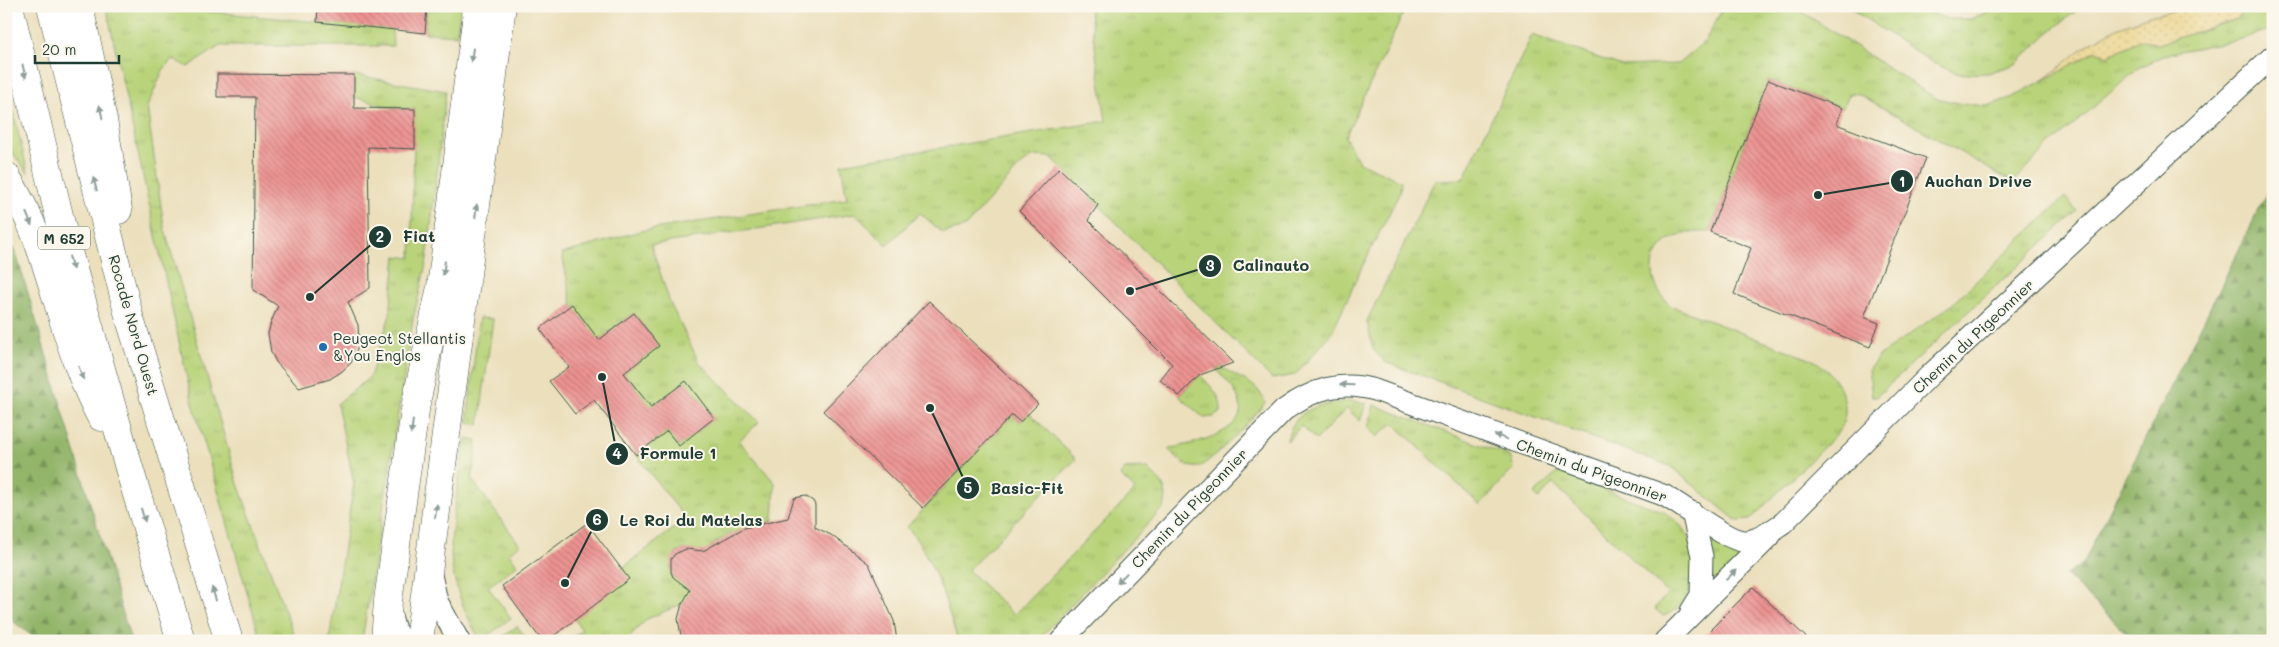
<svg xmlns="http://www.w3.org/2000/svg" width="2279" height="647" font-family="Mali,sans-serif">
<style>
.grass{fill:url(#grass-tufts);stroke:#6c8856}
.forest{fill:url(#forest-firs);stroke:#58794e}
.sand{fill:url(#sand-dots);stroke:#868c69}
.building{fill:url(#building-back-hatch)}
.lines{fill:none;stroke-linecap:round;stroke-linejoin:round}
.street-casing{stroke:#3e5548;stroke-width:23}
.secondary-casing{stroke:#3e5548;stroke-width:29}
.highway-casing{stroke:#3e5548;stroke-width:29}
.street{stroke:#fff;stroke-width:21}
.secondary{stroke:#fff;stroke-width:28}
.highway{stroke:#fff;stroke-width:28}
.oneway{fill:#8f9e9a}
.poi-dot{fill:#1f6fb2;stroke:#fbf7ec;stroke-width:2}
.labels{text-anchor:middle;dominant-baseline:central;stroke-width:4;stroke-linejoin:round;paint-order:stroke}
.shield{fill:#fbf7ec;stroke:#61756b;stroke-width:1}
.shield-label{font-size:14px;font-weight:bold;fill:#1f3d34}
.street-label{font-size:15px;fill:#1f3d34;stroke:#fbf7ec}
.poi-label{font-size:15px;fill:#1f3d34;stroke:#fbf7ec;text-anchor:start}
.leader{fill:none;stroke:#1f3d34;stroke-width:2}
.callout-dot{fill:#1f3d34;stroke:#fbf7ec;stroke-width:2}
.mark-label{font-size:15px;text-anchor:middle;font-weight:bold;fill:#fff}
.callout-label{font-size:16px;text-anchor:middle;font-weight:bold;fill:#1f3d34;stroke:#fbf7ec;stroke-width:4;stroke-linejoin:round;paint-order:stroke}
</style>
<defs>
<pattern id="grass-tufts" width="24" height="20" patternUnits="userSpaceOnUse" patternTransform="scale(1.25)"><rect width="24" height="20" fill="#b8d379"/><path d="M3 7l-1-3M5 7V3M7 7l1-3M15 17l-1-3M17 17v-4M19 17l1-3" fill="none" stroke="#9eb669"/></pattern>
<pattern id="forest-firs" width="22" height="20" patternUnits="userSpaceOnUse" patternTransform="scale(1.25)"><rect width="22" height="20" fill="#92b569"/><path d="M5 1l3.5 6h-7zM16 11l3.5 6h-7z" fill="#779457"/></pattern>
<pattern id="sand-dots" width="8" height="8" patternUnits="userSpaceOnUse" patternTransform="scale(1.25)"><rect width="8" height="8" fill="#eeda9e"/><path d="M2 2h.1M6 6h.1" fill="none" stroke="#ccbc89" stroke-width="1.8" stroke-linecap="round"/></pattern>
<pattern id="building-back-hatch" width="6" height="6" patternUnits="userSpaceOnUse" patternTransform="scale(1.25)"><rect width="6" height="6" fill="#ed9392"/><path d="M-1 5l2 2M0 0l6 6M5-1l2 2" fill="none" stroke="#bf7978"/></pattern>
</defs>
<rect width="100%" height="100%" fill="#fbf7ec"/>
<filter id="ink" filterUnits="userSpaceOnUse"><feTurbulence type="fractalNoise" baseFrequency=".02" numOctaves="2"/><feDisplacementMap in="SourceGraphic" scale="10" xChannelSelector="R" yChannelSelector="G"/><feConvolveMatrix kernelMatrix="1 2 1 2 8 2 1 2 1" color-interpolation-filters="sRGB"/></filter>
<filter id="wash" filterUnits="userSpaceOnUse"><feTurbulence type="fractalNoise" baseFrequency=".0096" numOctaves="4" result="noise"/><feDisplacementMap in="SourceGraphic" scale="20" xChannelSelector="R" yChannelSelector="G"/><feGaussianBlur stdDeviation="1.12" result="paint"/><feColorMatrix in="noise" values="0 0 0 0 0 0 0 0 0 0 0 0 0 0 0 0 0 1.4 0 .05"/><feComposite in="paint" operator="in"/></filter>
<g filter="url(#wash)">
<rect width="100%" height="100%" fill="#ebdfbc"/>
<g class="grass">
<polygon points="106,6 149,6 392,29 393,46 220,46 188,67 172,59 163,70 147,107 164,227 238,484 296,641 261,641 191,396"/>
<polygon points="427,6 461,6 457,35 425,33"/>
<path d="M 1089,6 L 1407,6 L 1345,137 L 1359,162 L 1401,181 L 1400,192 L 1361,269 L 1332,333 L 1295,375 L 1272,379 L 1051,157 L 1034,156 L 1019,167 L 965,227 L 943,233 L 920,213 L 887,245 L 855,214 L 651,245 L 670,303 L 699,362 L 759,422 L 739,441 L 775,483 L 773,521 C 747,527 719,534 701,557 C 692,550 685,546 675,554 L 670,566 L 673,577 L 696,581 L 682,604 L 647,619 L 625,641 L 568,641 L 582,630 L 575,620 L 621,569 L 686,519 L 636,455 L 667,431 L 679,446 L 714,418 L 686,381 L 651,407 L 624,373 L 659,346 L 634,313 L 599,340 L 572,304 L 562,254 L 640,231 L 847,199 L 841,164 L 1106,121 Z"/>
<path d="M 1717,6 L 1793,6 L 1935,98 L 1963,104 L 1987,106 L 2013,97 L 2096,51 L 2108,56 L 2140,40 L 2158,44 L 2237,19 L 2245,6 L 2273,6 L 2273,29 L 2237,40 L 2170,53 L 2140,67 L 2045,149 L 2021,174 L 2012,182 L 1859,94 L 1851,93 L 1842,108 L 1768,80 L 1710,232 C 1696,231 1684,233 1671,239 C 1644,255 1650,289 1671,306 L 1815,361 C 1840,377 1856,410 1836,435 L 1750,520 L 1737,521 L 1670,466 L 1385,362 L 1373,349 L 1367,321 L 1435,180 L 1463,179 L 1532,35 L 1622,66 L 1678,64 L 1705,41 L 1722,10 Z"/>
<polygon points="1847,6 1906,6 1950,19 1970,19 2004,6 2082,6 2047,34 2016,64 1988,73 1959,74 1933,63"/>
<polygon points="354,75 446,91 427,260 413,319 362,641 329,641 354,483 337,404 370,377 390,315 396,256 411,258 415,109 393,108 354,97"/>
<polygon points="6,82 28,173 6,144"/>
<polygon points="2065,197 2077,211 1876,397 1872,397 1869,369 1880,355 1949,307"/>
<polygon points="479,318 493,319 479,425 467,423"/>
<path d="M 1223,367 C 1239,381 1254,378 1265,402 C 1259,413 1209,465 1198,467 C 1186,469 1176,456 1168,449 C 1189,444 1251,433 1239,400 C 1235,388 1224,378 1216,369 Z"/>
<path d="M 1200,375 C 1210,386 1222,395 1221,412 L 1213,417 L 1204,418 L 1179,396 Z"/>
<path d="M 1351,401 L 1366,403 L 1360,421 L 1347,408 L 1316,440 L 1301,426 L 1287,441 C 1293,408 1322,403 1351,401 Z"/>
<polygon points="1374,405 1510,456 1514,468 1480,505 1393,423 1377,437 1368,428"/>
<path d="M 1029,413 L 1076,459 L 968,570 L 1014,615 L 1135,490 L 1120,475 L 1125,469 L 1147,468 C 1160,482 1170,486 1164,507 L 1037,641 L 958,641 C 946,602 934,558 907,527 L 1012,415 L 1020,422 Z"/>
<path d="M 465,439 L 477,441 L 472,480 L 520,545 L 509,553 L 517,565 L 488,587 L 511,618 L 481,641 C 465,615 451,581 451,550 C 452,513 460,475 465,439 Z"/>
<path d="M 1562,473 L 1664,512 C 1674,519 1683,526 1688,537 C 1700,564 1694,607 1663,616 L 1654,608 L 1668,594 L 1553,483 L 1539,499 L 1534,494 L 1556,474 Z"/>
<path d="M 1711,535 C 1722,544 1730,550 1744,551 L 1723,581 L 1710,578 L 1704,537 Z"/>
<polygon points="517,626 527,639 525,641 497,641"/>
</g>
<g class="forest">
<polygon points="2273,181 2273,641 2135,641 2066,575 2083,564"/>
<polygon points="6,235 16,253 131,641 39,641 6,616"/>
</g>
<polygon class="sand" points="2192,6 2245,6 2237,19 2158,44 2140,40 2108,56 2096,51 2043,81 2087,45 2117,28 2149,16"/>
<g id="blocks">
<g class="building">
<polygon points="318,6 427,6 425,33 317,22"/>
<polygon points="217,74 354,75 354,108 415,109 415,149 368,147 370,288 348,302 358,325 359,345 351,363 341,372 330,379 299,388 276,362 271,352 268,334 271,322 278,306 253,290 255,97 217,97"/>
<polygon points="1768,80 1842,108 1836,124 1926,158 1864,317 1879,323 1870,347 1734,294 1751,248 1710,232"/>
<polygon points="1059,168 1098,205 1088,220 1233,363 1200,375 1179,396 1160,380 1172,364 1019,211"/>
<polygon points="929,301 1038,404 1020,422 1012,415 923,508 823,411"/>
<polygon points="572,304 599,340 634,313 659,346 624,373 651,407 686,381 714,418 679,446 667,431 636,455 594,400 575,414 549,381 569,367 540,329"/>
<polygon points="805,496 813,501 815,505 815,527 831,535 869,564 894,621 897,641 682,641 678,619 682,604 690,590 673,577 671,572 671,559 675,554 686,549 703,551 744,528 788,518 794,498"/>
<polygon points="587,523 629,579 547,641 542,641 502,586"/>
<polygon points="1753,587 1810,641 1699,641"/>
</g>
</g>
</g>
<g filter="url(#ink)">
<use href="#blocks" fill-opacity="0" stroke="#3e5548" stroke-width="1"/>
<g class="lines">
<defs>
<g id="street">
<polyline points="431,575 437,601 459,641"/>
<polyline points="389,609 395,630 402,641"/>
<polyline points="1691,611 1701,595 1702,556 1692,512"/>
<path d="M 1061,641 L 1284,410 C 1313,389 1340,380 1375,390 L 1663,495 C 1682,504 1726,541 1744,541 C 1757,542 1772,530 1783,523 L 1929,376 L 2273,56"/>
<polyline points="1665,641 1770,536"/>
</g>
<g id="secondary">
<polyline points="385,641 388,601 416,403 441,287 478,6"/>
<polyline points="419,641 502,6"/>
</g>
<g id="highway">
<polyline points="9,6 66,245 129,468 181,641"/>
<polyline points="51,6 129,316 229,641"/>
<polyline points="79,6 103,120 118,210"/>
<path d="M 6,176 C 19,198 31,220 39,244 C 60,302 72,362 101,417"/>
</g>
</defs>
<use href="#street" class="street-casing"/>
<use href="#secondary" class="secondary-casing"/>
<use href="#highway" class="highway-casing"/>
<use href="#street" class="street"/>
<use href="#secondary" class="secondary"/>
<use href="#highway" class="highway"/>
</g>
<defs><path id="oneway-solid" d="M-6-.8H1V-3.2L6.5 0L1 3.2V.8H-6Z" transform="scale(1.25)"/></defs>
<g class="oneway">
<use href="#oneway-solid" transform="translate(472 55) rotate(98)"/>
<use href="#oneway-solid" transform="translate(24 71) rotate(77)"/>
<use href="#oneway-solid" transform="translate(101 112) rotate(-103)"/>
<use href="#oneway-solid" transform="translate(95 184) rotate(-105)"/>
<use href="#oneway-solid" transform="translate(476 211) rotate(-83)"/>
<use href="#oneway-solid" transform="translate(29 219) rotate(67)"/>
<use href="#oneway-solid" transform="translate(71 263) rotate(74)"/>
<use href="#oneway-solid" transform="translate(444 268) rotate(98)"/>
<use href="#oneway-solid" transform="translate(81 373) rotate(69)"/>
<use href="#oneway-solid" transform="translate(1347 385) rotate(-179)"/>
<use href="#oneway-solid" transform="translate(412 427) rotate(98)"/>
<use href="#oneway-solid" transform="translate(1501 437) rotate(-160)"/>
<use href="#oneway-solid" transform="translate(436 511) rotate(-82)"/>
<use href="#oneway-solid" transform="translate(143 515) rotate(73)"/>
<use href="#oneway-solid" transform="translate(1731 575) rotate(-45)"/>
<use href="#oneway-solid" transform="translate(1122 578) rotate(134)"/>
<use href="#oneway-solid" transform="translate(214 594) rotate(-107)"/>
</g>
</g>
<circle class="poi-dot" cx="323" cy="347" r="5"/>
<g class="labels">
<rect class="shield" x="38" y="226.5" width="52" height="23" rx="4"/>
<g class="shield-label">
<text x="64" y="238">M 652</text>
</g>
<g class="street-label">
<text transform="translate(134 325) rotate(74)">Rocade Nord Ouest</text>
<text transform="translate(1973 336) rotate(-43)">Chemin du Pigeonnier</text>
<text transform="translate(1592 470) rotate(20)">Chemin du Pigeonnier</text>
<text transform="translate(1189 508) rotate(-46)">Chemin du Pigeonnier</text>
</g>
<g class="poi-label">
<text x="333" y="338">Peugeot Stellantis<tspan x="333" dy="17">&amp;You Englos</tspan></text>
</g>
</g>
<path class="leader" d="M1818 195L1902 181M310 297L380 237M1130 291L1210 266M602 377L617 454M930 408L968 488M565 583L597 520"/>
<g class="callout-dot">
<circle cx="1818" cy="195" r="5"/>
<circle cx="310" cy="297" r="5"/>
<circle cx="1130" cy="291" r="5"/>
<circle cx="602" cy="377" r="5"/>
<circle cx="930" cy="408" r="5"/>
<circle cx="565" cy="583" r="5"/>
<circle cx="1902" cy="181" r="12"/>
<circle cx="380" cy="237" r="12"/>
<circle cx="1210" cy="266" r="12"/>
<circle cx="617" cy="454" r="12"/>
<circle cx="968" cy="488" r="12"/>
<circle cx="597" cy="520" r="12"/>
</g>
<g class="mark-label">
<text x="1902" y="187">1</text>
<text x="380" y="242">2</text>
<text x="1210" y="271">3</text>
<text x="617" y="459">4</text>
<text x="968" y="493">5</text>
<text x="597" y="525">6</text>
</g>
<g class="callout-label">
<text x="1978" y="187">Auchan Drive</text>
<text x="419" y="242">Fiat</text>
<text x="1271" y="271">Calinauto</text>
<text x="678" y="459">Formule 1</text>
<text x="1027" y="494">Basic-Fit</text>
<text x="691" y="526">Le Roi du Matelas</text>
</g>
<rect width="2279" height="647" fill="none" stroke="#fbf7ec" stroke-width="25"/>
<path d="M35 55v8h84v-8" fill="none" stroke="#1f3d34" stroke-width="2.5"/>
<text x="42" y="55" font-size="15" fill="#1f3d34" stroke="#fbf7ec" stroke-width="4" paint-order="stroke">20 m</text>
</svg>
